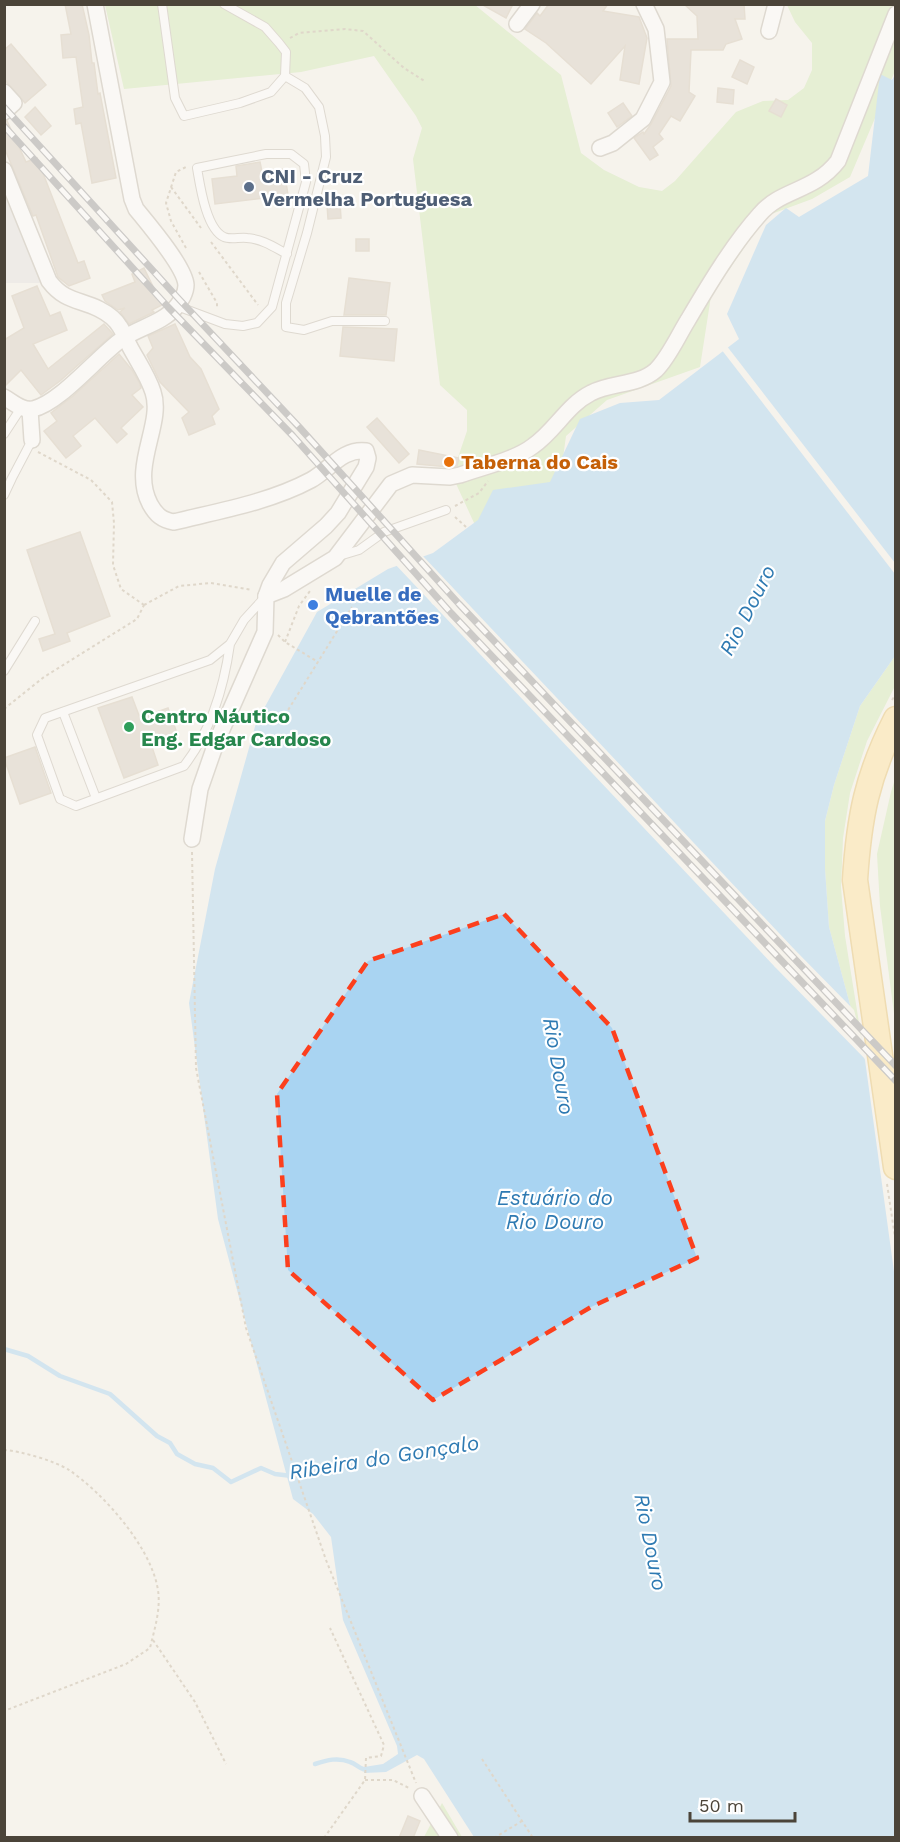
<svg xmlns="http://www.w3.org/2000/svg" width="900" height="1842" font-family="'Work Sans',sans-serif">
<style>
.green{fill:#d2eab5}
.parking{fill:#e5e3e0}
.water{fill:#a9d4f2;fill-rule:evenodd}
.pier{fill:#f6f3ec;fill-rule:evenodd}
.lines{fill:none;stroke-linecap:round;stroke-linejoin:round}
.stream{stroke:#a9d4f2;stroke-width:4.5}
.building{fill:#d8cfc1;stroke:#d3c7b4;stroke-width:1.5}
.lane-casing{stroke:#c2bbae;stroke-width:10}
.street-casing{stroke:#c2bbae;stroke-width:18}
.primary-casing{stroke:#e6c16a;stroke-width:27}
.path{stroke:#c4b79f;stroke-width:2;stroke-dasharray:3 3;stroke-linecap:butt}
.lane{stroke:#fff;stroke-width:8}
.street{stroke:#fff;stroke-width:15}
.primary{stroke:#ffe39c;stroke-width:24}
.rail-casing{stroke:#9a9a9a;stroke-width:7}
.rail{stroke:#fff;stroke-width:4.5;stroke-dasharray:14;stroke-linecap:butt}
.marked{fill:none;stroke:#fc3f1d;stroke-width:4.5;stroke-dasharray:12 8;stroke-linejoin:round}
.service-dot{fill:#5c6f8a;stroke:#fff;stroke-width:2}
.food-dot{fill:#e8710a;stroke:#fff;stroke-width:2}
.shop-dot{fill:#3f7fe0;stroke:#fff;stroke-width:2}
.leisure-dot{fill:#2e9e5b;stroke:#fff;stroke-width:2}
.labels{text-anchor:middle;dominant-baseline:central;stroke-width:4.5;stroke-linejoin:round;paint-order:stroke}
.service-label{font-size:20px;font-weight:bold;fill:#4e5e75;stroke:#fff;text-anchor:start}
.food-label{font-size:20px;font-weight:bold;fill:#c56008;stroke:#fff;text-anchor:start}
.shop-label{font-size:20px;font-weight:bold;fill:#366cbe;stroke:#fff;text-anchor:start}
.leisure-label{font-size:20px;font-weight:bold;fill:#27864d;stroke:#fff;text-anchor:start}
.water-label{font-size:21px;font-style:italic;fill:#2e7ab2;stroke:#fff}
</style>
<rect width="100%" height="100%" fill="#f6f3ec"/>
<g class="green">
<polygon points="105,5 475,5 561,75 581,153 604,170 639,187 662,191 675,181 736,112 763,101 788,100 804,88 812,70 812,43 795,22 787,5 895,5 895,71 850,177 812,199 766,216 711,296 700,367 607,400 566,436 562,465 564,493 475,525 452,475 467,431 467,410 440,385 413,159 422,128 416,116 374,56 301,72 124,89"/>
<polygon points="895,656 895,686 867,741 850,793 843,838 841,887 845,936 865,1060 829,927 825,869 825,821 834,785 860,706"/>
<polygon points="895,779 896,1021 895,1021 880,906 877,854 891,792"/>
<polygon points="442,1803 462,1837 424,1837"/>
</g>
<polygon class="parking" points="4,196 5,196 41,283 5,283"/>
<path class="water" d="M 880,74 L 892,80 L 895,75 L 895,656 L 860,706 L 834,785 L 825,821 L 825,869 L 829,927 L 865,1060 L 895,1279 L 895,1837 L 474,1837 L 424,1759 L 417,1755 L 386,1772 L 364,1773 L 364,1767 L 383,1764 L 398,1754 L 397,1746 L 343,1620 L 331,1537 L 313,1514 L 293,1499 L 218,1219 L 189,1003 L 215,869 L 256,723 L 317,612 L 388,569 L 433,553 L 444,545 L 478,520 L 493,490 L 550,482 L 580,419 L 620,403 L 659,400 L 739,339 L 727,314 L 766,225 L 786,208 L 799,217 L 868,176 ZM 442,582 L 451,586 L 455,596 L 450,605 L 441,608 L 432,604 L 429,595 L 433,586 ZM 785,945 L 794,949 L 797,958 L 793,967 L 784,971 L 775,967 L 771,958 L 775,948 Z"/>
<g class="pier">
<polygon points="726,345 895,563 895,574 721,349"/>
<path d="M 421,554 L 794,949 L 854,1010 L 868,1062 L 775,967 L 394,563 ZM 442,585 L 449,589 L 451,596 L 448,602 L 441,605 L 434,602 L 432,595 L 435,588 ZM 784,948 L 791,951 L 794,958 L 791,965 L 784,968 L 777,965 L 774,957 L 777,951 Z"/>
</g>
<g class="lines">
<g class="stream">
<polyline points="4,1349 28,1356 60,1376 110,1394 157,1436 170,1443 177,1454 195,1464 213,1468 231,1482 261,1468 275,1474 292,1476"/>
<path d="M 315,1764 C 327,1760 338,1757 350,1762 C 357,1764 360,1770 368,1770"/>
</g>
</g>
<g class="building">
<polygon points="65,4 82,4 89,35 92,63 94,63 98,94 100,93 116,178 92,183 81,123 76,124 74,109 83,107 76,57 63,58 61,35 71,34"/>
<polygon points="481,4 513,4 506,18"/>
<polygon points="549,4 608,4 603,11 639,17 647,38 639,84 620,80 625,46 591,84 546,43 525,29 537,13 540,16"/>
<polygon points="684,4 744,4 745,19 735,19 742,39 726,44 723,50 691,50 689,92 695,96 680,121 671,116 659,134 663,139 653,147 658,155 650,160 634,138 643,132 644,134 651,124 671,86 667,39 698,39 697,16"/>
<polygon points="11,44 46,85 25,103 4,79 4,50"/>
<polygon points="740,60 754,67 747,84 732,77"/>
<polygon points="718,88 734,90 733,104 717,102"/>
<polygon points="776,99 787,105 781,117 769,111"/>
<polygon points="623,103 632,116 617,127 608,113"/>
<polygon points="35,107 51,126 41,135 25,117"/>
<polygon points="7,121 26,162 37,158 78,263 84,261 90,278 69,286 58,277 36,215 33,216 4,147 4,122"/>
<polygon points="260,162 262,172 284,169 288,195 215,204 212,179 237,176 236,166"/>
<polygon points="340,203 341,218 328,219 327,204"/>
<rect x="356" y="239" width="13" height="12"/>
<polygon points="144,268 162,305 152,310 154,312 129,324 120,312 125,308 118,310 105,301 102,295 135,282 132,274"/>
<polygon points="349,278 390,283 386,315 344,315"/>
<polygon points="37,286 50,316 60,312 67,330 33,344 48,369 104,324 113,334 60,381 41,395 21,370 4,387 4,340 24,328 12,296"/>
<polygon points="175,324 190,357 201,369 219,409 212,416 215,424 189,435 182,418 189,412 160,382 147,355 153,348 148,336"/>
<polygon points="343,327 397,329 394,361 340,356"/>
<polygon points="119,354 132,370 140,384 141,388 132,395 143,407 121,428 127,434 117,443 95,418 73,436 81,446 66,458 44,431 57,421 51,413 73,396"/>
<polygon points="377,418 409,454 399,463 367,427"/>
<polygon points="419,450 459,458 457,466 449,467 417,464"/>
<polygon points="80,532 110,616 67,633 70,641 43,651 39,639 55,634 27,550"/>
<polygon points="132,697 140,718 168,708 177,733 151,744 158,765 124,778 98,708"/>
<polygon points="35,747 51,793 20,804 4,758"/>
<polygon points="408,1816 420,1821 413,1838 399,1838"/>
</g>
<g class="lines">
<defs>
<g id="lane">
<polyline points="162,4 175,98 184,116 240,103 271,92 285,76 286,52 279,43 265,27 224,4"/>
<polyline points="285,76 305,88 319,107 325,136 326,157 307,233 286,303 286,327 304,330 332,321 385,321"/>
<path d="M 177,306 L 225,324 L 243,326 L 257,323 L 272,307 L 306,182 L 304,164 L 291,154 L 266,154 L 197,168 C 200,185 206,229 224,237 C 230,240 240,237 247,238 C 262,239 274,247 287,254"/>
<polyline points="4,434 21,408"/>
<polyline points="4,495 12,478 32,440"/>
<polyline points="339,556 359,550 384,532 446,510"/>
<path d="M 230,644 C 224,687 211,731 184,766 L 76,806 L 60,799 L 37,735 L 45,718 L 210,660 L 230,644 L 244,620 L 265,597"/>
<polyline points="4,671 35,621"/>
<polyline points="63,712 96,798"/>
</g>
<g id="street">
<polyline points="517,24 532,4"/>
<polyline points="769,31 776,4"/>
<polyline points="4,92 14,103 4,112"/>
<polyline points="600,148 613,143 643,119 662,82 656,29 644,4"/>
<path d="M 4,170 L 49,281 C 65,302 79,299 99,309 C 107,313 116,320 120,327 C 124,333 127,341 130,347 C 138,362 148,376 153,392 C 164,424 130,466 150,504 C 156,515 162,520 174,522 C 219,511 270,502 311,480 C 329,470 343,448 366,451 L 368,458 L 366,467 L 338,513 L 326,526 L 283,563 L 270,585 L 266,596 L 265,632 L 216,743 L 200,789 L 192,839"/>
<path d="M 4,397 C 13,402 22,411 33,409 C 60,403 97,357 122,339 C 140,327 163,323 177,306 C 181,301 186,292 186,285 C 185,267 149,225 136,209 L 132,199 L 95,4"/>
<polyline points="30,410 32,440"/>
<path d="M 266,596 L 284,589 L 335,558 L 391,484 L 412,475 L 450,477 L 460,475 C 482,467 515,460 533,446 C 555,431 567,405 591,393 C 611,382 638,386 656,370 C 669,357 678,336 688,320 C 708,286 733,244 760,214 C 781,189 814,192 838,161 L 896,14"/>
<polyline points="422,1796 450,1838"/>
</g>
<path id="primary" d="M 896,719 C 867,776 859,817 855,880 L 896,1167"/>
</defs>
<use href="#lane" class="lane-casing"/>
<use href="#street" class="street-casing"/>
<use href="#primary" class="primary-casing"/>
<g class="path">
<polyline points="290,38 299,33 345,29 363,31 404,68 426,82"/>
<polyline points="171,187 201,228"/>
<polyline points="211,242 258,305"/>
<polyline points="186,248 171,221 166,203 176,172 186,167"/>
<polyline points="199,272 217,303 217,309"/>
<polyline points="38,452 91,480 112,502 114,523 113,565 121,589 144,605"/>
<polyline points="455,506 479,493 488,481"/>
<polyline points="455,517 466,527"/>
<polyline points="144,605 179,586 211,583 252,590"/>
<polyline points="278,635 285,642 318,662"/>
<polyline points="285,642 299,606 310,591"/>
<polyline points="892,700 896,694"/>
<polyline points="4,709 44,677 137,619 144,605"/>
<polyline points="285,715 352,607"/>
<polyline points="192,852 196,1068 246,1328 326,1560 416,1783"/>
<polyline points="887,1184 896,1244"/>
<path d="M 4,1450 C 21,1451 55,1461 69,1470 C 103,1493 148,1544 157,1585 C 162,1606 155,1627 150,1648 L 126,1664 L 4,1711"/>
<polyline points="153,1640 195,1702 226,1764"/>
<polyline points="482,1759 533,1838"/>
<polyline points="365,1780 393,1780 409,1788"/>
<polyline points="324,1838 365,1780 366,1758 381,1756 384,1745 330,1628"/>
<polyline points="494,1838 522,1821"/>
</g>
<use href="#lane" class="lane"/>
<use href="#street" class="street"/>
<use href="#primary" class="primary"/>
<defs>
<g id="rail">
<polyline points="4,107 177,297 300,428 459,604 896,1066"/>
<polyline points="4,126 168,307 293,436 451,613 896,1081"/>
</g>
</defs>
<use href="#rail" class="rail-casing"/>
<use href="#rail" class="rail"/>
</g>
<path d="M0 0H900V1842H0ZM 504,914 L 612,1028 L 697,1258 L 591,1307 L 433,1400 L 288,1270 L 277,1094 L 368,961 Z" fill="#f6f3ec" fill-opacity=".55" fill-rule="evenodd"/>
<path class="marked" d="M 504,914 L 612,1028 L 697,1258 L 591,1307 L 433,1400 L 288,1270 L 277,1094 L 368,961 Z"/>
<circle class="service-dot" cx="249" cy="187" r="6"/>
<circle class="food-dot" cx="449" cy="462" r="6"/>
<circle class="shop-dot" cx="313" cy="605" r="6"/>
<circle class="leisure-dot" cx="129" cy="727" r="6"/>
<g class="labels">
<g class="service-label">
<text x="261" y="176">CNI - Cruz<tspan x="261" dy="23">Vermelha Portuguesa</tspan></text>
</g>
<g class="food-label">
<text x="461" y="462">Taberna do Cais</text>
</g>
<g class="shop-label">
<text x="325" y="594">Muelle de<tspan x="325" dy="23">Qebrantões</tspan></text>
</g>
<g class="leisure-label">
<text x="141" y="716">Centro Náutico<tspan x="141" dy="23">Eng. Edgar Cardoso</tspan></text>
</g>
<g class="water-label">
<text transform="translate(747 610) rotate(-63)">Rio Douro</text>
<text transform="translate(559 1066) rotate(80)">Rio Douro</text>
<text x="555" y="1197">Estuário do<tspan x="555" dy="24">Rio Douro</tspan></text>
<text transform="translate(384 1457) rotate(-9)">Ribeira do Gonçalo</text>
<text transform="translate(651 1542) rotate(79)">Rio Douro</text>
</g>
</g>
<rect width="900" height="1842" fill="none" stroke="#4b4439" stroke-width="12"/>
<path d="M690 1812v9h105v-9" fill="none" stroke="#4b4439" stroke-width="3"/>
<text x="699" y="1812" font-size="18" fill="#4b4439" stroke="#ffffff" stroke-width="4.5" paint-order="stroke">50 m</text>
</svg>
